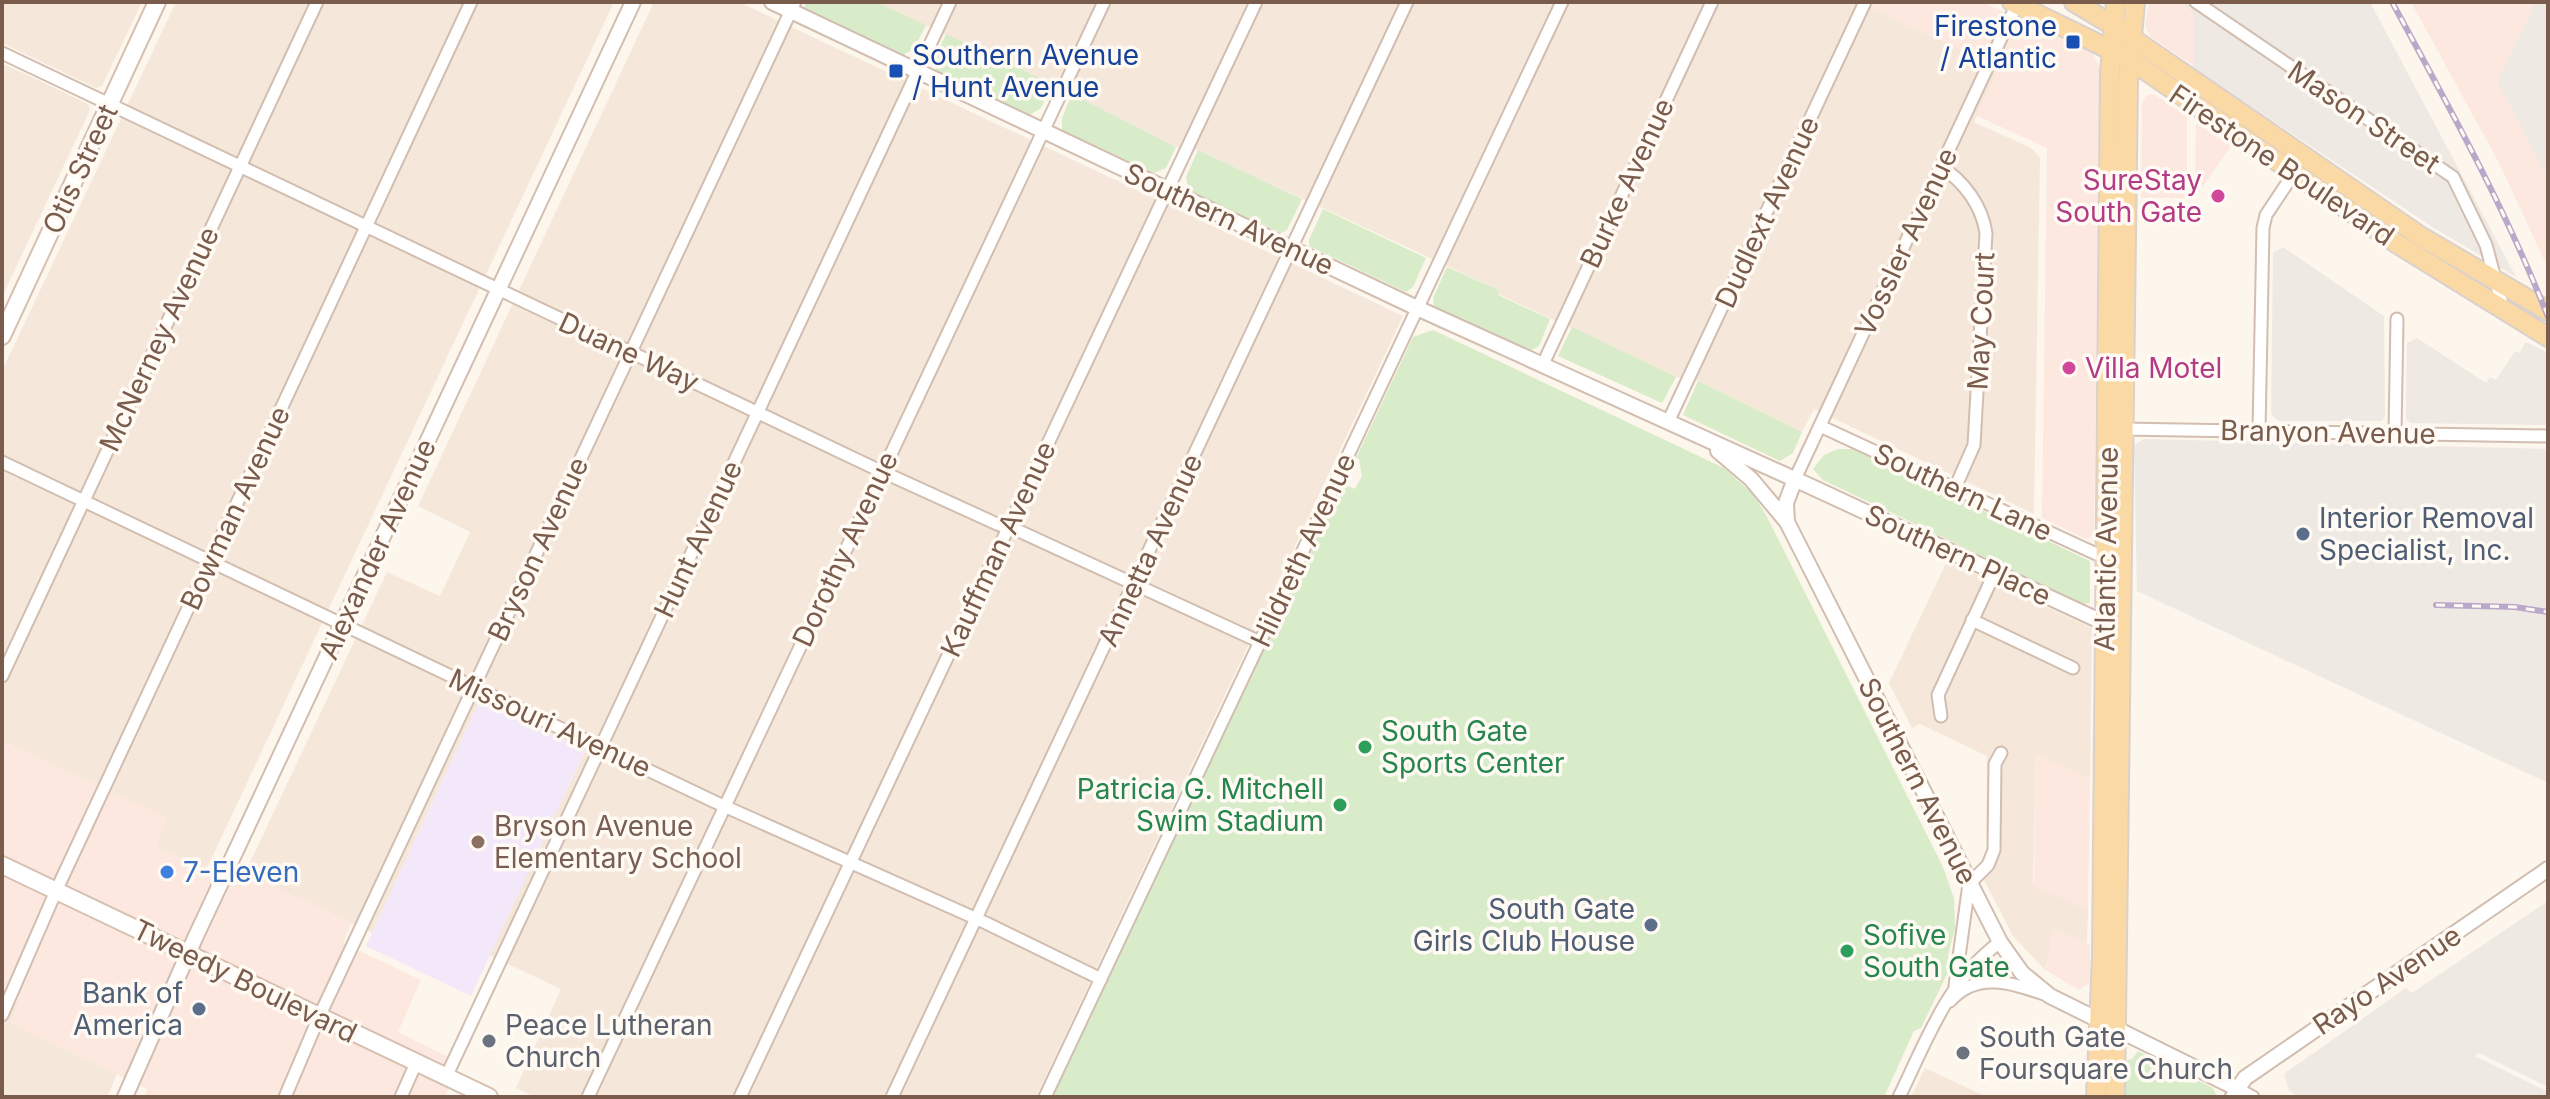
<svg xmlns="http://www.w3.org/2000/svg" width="2550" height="1099" font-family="Inter,sans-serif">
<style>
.residential{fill:#f5e8da}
.commercial{fill:#fde8e0}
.industrial{fill:#efe9e4}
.education{fill:#f3e8fa}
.green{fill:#d8ecc9}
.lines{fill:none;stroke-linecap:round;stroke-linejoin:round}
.minor-casing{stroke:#d1beb0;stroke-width:15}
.tertiary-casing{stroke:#d1beb0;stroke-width:18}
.secondary-casing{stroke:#d6c0b0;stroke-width:20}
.primary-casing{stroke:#dad1cd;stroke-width:22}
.minor{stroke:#fff;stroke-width:11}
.tertiary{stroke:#fff;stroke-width:14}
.secondary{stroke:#fff;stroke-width:16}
.primary{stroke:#fbd9a5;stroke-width:18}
.rail-casing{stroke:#b9a8c9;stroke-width:6}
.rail{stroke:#fffaf3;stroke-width:3;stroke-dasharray:9;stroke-linecap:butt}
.transit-dot{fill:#1a4fb4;stroke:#fffaf3;stroke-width:3}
.hotel-dot{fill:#d1479c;stroke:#fffaf3;stroke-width:3}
.service-dot{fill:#5c6f8a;stroke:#fffaf3;stroke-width:3}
.leisure-dot{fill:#2e9e5b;stroke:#fffaf3;stroke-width:3}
.education-dot{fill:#8d6e63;stroke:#fffaf3;stroke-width:3}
.shop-dot{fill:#3f7fe0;stroke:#fffaf3;stroke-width:3}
.worship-dot{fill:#6b7280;stroke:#fffaf3;stroke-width:3}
.labels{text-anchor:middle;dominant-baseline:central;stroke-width:7;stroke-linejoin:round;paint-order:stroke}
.transit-label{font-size:28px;fill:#164399;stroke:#fffaf3;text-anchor:end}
.street-label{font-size:28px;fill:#7a5c4d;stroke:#fffaf3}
.hotel-label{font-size:28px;fill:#b23c85;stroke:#fffaf3;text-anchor:end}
.service-label{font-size:28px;fill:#4e5e75;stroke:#fffaf3;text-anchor:end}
.leisure-label{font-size:28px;fill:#27864d;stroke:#fffaf3;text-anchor:start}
.education-label{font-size:28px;fill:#785e54;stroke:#fffaf3;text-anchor:start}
.shop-label{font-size:28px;fill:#366cbe;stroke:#fffaf3;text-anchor:start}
.worship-label{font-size:28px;fill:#5b616d;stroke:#fffaf3;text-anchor:start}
</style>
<rect width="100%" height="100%" fill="#fdf6ec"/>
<g class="residential">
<polygon points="2,2 142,2 102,86 96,88 2,43"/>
<polygon points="176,2 614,2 206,870 155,846 167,818 2,741 2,371"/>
<polygon points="654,2 739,2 1403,316 1036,1097 535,1097 516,1088 561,989 489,955 585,751 480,700 372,933 245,873 387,572 440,596 470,532 418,506"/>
<polygon points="876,2 1857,2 2000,67 1974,122 2031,148 2040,158 2034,514 1814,409 1802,432 1698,381 1676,377 1498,294 1499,290 1198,150 1176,147 1052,84"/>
<polygon points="2,63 88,104 90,110 2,297"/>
<polygon points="1947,561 2092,628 2090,779 2036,755 2033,884 2088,910 2087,944 2055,929 2052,937 2052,950 2044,969 2013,936 1984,880 1993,865 1998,838 1986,838 1987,756 1920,724 1912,728 1889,683"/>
<polygon points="2,996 18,1004 10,1023 117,1074 107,1097 2,1097"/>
<polygon points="1925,1068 1987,1097 1911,1097"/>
</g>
<g class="commercial">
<polygon points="1857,2 1982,2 2092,53 2101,69 2094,533 2090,538 2086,539 2042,518 2047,148 1977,116 1999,67"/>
<polygon points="2149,2 2179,2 2193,11 2194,66 2151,37 2145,25"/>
<polygon points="2411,2 2535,2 2497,82 2548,179 2548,268 2499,163"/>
<polygon points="2148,95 2155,95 2187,116 2187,198 2141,198 2142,103"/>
<polygon points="2196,123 2231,146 2203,186 2195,181"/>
<polygon points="2,741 168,818 155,846 238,885 245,873 351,923 343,943 421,980 398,1032 460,1063 445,1097 145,1097 147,1089 10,1023 18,1004 2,996"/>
<polygon points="2036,754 2090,779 2088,910 2031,884 2034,883"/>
<polygon points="2055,929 2090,945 2090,982 2079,990 2044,969 2052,951 2049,949 2052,945 2048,943"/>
</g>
<g class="industrial">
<polygon points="2179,2 2370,2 2516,277 2434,228 2193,68 2193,12"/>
<polygon points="2535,2 2548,2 2548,179 2497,82"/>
<polygon points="2283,247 2384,316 2385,416 2382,421 2278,421 2271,414 2273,253"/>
<polygon points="2417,338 2486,383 2490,377 2496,380 2515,351 2519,353 2526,342 2548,353 2548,425 2410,423 2406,419 2406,410 2407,343"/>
<polygon points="2144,439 2548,449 2548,783 2137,591 2134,445"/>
<polygon points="2548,901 2548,1087 2479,1053 2475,1056 2548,1092 2548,1097 2299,1097 2289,1091 2284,1074 2406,988 2412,993"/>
</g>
<polygon class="education" points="480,700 585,750 471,996 366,946"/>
<g class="green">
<polygon points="806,2 876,2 926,25 914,49 903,55 804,8"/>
<polygon points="946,34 1052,84 1041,108 1030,115 936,71 934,59"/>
<polygon points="1072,94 1176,147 1166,168 1154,173 1062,130 1062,118"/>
<polygon points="1198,150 1302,199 1287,230 1281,233 1188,190 1186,177"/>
<polygon points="1323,209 1426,258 1413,287 1406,292 1309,246 1309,240"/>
<polygon points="1447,267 1499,290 1498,295 1550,319 1539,346 1530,351 1434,306 1433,298"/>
<polygon points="1572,327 1676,377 1662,403 1558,356"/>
<polygon points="1433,330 1724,468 1753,494 1766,515 1943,867 1954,898 1955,928 1948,955 1949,970 1921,1028 1914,1031 1884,1097 1053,1097 1340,483 1355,489 1362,476 1359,459 1356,458 1413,337"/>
<polygon points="1698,381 1802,432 1793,453 1780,461 1683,415"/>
<polygon points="1838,449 1853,449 2090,561 2090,603 2083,604 1823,480 1813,469 1824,455"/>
<polygon points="2138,1051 2213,1088 2217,1097 2124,1097 2127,1060 2132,1059"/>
</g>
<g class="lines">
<defs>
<g id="minor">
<polyline points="2196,2 2453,177 2486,245 2503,308"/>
<polyline points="2,53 872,467 997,524 1019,531 1260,642"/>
<path d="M 1941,167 C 1964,181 1982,206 1986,233 L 1974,445 L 1955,488"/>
<polyline points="1543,364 1712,2"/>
<polyline points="1668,422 1865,2"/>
<polyline points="1820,426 2105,558"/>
<polyline points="2121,429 2548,436"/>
<polyline points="2259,431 2263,228 2266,215 2294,173"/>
<polyline points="2395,433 2397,319"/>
<polyline points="2,462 715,802 986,923 1101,979"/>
<polyline points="1795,479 2017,4"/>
<polyline points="1972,620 2073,668"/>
<polyline points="2,676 317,2"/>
<polyline points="1941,716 1938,695 1995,572"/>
<polyline points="1955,986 1969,884 1988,865 1994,850 1995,764 2001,753"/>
<path d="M 1950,1001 C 1977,971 2011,983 2044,994"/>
<polyline points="2,1015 56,891 471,2"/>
<polyline points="446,1077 950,2"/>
<polyline points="285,1097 319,1017 795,2"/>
<polyline points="401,1097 416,1063"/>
<polyline points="588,1097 1104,2"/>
<polyline points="740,1097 1256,2"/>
<polyline points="892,1097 1407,2"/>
<polyline points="1045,1097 1562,2"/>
<path d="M 1899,1097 C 1927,1040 1947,981 2000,942"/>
<polyline points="2231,1097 2238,1089 2253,1097"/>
</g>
<g id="tertiary">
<polyline points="772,2 1417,308 1814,488 2113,627"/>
<polyline points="1718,451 1751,479 1787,522 2000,942 2022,973 2050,996 2238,1089 2245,1078 2548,869"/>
<polyline points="1787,522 1786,503 1795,479"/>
<polyline points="125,1097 195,938 633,2"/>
</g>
<g id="secondary">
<polyline points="2,336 157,2"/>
<polyline points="2,865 489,1097"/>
</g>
<g id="primary">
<polyline points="2012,2 2129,59 2396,243 2548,337"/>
<polyline points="2074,2 2114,26 2420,236 2548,311"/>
<polyline points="2096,1097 2102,955 2110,72 2116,2"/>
<polyline points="2115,1097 2128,81 2135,2"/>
</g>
</defs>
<use href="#minor" class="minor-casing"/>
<use href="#tertiary" class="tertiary-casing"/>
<use href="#secondary" class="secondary-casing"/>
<use href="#primary" class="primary-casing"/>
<use href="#minor" class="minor"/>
<use href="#tertiary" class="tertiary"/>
<use href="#secondary" class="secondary"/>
<use href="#primary" class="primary"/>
<defs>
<g id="rail">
<path d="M 2392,2 C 2448,105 2505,207 2548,317"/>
<polyline points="2436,605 2515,607 2548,612"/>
</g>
</defs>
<use href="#rail" class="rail-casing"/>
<use href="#rail" class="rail"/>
</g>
<g class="transit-dot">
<rect x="2065" y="34" width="16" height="16" rx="4"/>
<rect x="888" y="63" width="16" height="16" rx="4"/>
</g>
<g class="hotel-dot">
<circle cx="2218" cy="196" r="8"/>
<circle cx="2069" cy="368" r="8"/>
</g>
<g class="service-dot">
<circle cx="2303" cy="534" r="8"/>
<circle cx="1651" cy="925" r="8"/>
<circle cx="199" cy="1009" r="8"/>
</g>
<g class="leisure-dot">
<circle cx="1365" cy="747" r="8"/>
<circle cx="1340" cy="805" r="8"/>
<circle cx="1847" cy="951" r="8"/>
</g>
<circle class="education-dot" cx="478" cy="842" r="8"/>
<circle class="shop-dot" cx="167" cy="872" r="8"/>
<g class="worship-dot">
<circle cx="489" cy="1041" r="8"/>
<circle cx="1963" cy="1053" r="8"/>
</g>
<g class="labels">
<g class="transit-label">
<text x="2057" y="26">Firestone<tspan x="2057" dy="32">/ Atlantic</tspan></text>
<text x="912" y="55" text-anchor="start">Southern Avenue<tspan x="912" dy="32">/ Hunt Avenue</tspan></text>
</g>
<g class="street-label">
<text transform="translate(2364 117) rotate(34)">Mason Street</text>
<text transform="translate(2282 165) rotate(34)">Firestone Boulevard</text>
<text transform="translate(80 169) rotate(-65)">Otis Street</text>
<text transform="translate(1627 183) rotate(-65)">Burke Avenue</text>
<text transform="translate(1767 212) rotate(-65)">Dudlext Avenue</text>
<text transform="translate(1229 219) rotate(25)">Southern Avenue</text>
<text transform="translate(1906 242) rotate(-65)">Vossler Avenue</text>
<text transform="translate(1981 321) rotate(-87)">May Court</text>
<text transform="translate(159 339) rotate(-65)">McNerney Avenue</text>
<text transform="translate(629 352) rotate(25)">Duane Way</text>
<text transform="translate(2328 432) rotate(1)">Branyon Avenue</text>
<text transform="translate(1963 492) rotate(25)">Southern Lane</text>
<text transform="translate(235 508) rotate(-65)">Bowman Avenue</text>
<text transform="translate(698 539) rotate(-65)">Hunt Avenue</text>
<text transform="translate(377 549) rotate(-65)">Alexander Avenue</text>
<text transform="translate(538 549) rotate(-65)">Bryson Avenue</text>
<text transform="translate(845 549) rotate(-65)">Dorothy Avenue</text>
<text transform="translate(998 549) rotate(-65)">Kauffman Avenue</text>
<text transform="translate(2106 549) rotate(-89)">Atlantic Avenue</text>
<text transform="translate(1150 550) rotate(-65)">Annetta Avenue</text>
<text transform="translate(1303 550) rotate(-65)">Hildreth Avenue</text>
<text transform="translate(1958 555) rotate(25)">Southern Place</text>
<text transform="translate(550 723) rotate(25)">Missouri Avenue</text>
<text transform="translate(1918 781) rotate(63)">Southern Avenue</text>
<text transform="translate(2387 980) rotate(-34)">Rayo Avenue</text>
<text transform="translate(245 981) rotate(26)">Tweedy Boulevard</text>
</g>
<g class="hotel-label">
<text x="2202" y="180">SureStay<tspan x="2202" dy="32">South Gate</tspan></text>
<text x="2085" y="368" text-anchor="start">Villa Motel</text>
</g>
<g class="service-label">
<text x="2319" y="518" text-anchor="start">Interior Removal<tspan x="2319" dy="32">Specialist, Inc.</tspan></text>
<text x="1635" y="909">South Gate<tspan x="1635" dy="32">Girls Club House</tspan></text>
<text x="183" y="993">Bank of<tspan x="183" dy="32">America</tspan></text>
</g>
<g class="leisure-label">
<text x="1381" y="731">South Gate<tspan x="1381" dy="32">Sports Center</tspan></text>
<text x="1324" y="789" text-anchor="end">Patricia G. Mitchell<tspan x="1324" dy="32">Swim Stadium</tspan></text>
<text x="1863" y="935">Sofive<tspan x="1863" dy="32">South Gate</tspan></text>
</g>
<g class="education-label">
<text x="494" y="826">Bryson Avenue<tspan x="494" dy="32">Elementary School</tspan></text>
</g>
<g class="shop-label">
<text x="183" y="872">7-Eleven</text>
</g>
<g class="worship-label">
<text x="505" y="1025">Peace Lutheran<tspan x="505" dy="32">Church</tspan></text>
<text x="1979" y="1037">South Gate<tspan x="1979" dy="32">Foursquare Church</tspan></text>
</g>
</g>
<rect width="2550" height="1099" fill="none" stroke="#7a5c4d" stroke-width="8"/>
</svg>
